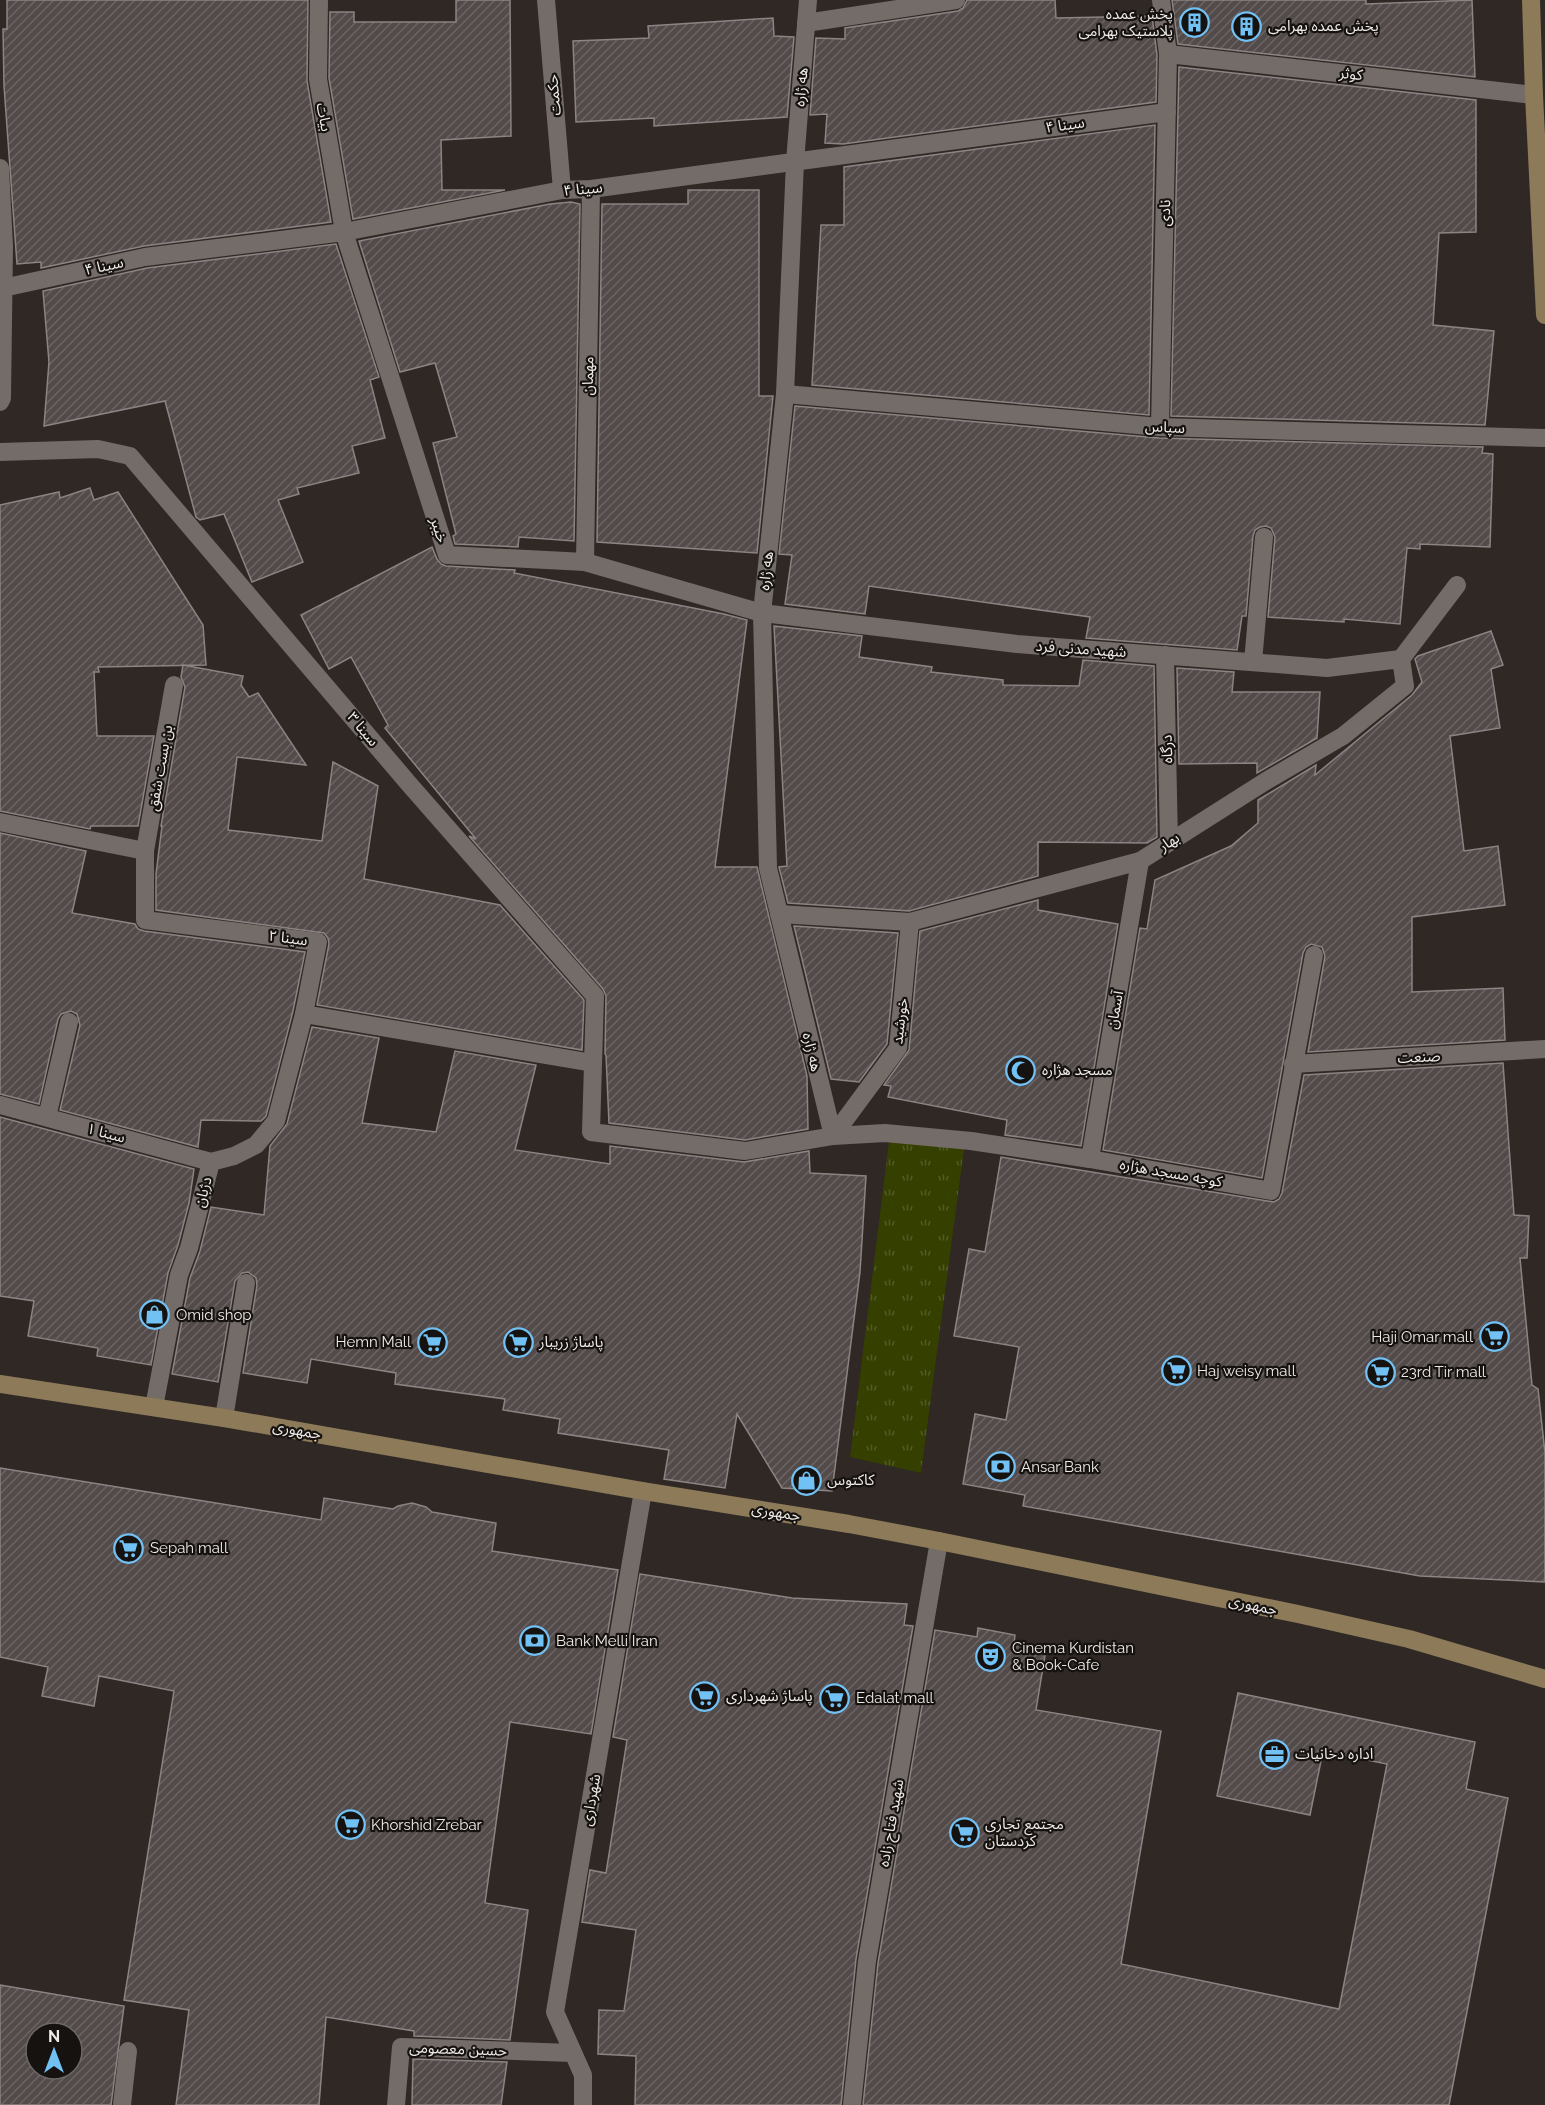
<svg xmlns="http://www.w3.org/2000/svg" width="1545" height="2105" font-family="Raleway,'Noto Sans Arabic',sans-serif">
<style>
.park{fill:url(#park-tufts)}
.building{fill:url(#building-hatch);stroke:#8c8383;stroke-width:1.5;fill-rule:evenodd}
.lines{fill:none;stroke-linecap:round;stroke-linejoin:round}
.street{stroke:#746c68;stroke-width:18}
.secondary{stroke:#8c7a59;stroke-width:18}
.labels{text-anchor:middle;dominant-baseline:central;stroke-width:4.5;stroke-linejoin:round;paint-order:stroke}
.poi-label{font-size:15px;fill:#eeeae7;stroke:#151210;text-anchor:start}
.street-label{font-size:15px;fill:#eeeae7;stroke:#151210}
</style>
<defs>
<pattern id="park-tufts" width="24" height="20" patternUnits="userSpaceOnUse" patternTransform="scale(1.5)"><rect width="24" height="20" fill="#343f00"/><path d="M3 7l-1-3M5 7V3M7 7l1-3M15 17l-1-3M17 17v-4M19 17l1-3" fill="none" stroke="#525b25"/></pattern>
<pattern id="building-hatch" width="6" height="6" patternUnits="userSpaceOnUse" patternTransform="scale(1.5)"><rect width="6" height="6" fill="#534a4a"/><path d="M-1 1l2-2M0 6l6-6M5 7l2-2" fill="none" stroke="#6c6464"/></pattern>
</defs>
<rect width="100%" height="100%" fill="#2f2824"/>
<polygon class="park" points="889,1141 964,1149 921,1473 850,1457"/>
<g class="building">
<polygon points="7,0 308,0 307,81 331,222 144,246 41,268 41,262 17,264 4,86 3,29 7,29"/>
<polygon points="456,0 510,0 511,136 441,140 442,190 505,190 353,219 329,78 330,12 354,12 354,22 456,22"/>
<polygon points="967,0 1055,0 1056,18 1152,16 1157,55 1156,102 843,144 825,143 827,114 810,115 816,38 845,39 845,28 958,11 963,8"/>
<polygon points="1172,0 1366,0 1366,4 1472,0 1475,77 1178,44"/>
<polygon points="773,18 774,36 794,37 787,117 654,126 654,118 576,122 573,41 649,38 648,26"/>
<polygon points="1179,67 1476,100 1476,232 1439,233 1433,325 1494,331 1485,425 1171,416"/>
<polygon points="1155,125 1149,415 812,385 821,225 844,225 844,167"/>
<polygon points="688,190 759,190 759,396 773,396 757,553 597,542 602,204 688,204"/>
<polygon points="571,202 580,204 574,541 519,537 518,547 455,544 453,536 456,534 433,443 457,437 435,363 400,372 359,241 550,204"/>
<polygon points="336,244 379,377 370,380 385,438 352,446 359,473 297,488 299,494 278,500 303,562 252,582 224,514 200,520 196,517 165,401 44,426 49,362 43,291 147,268"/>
<polygon points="795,406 1159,438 1483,447 1482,453 1493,454 1490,547 1420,544 1420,549 1407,548 1400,624 1344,619 1344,622 1268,617 1275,537 1271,528 1266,526 1260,527 1255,530 1253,536 1246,616 1242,616 1237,650 1086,638 1090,617 869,586 865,614 785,604 792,555 779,554"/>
<polygon points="90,488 94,500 118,492 203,625 206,665 98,667 99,672 94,672 97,736 154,736 138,826 91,826 90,829 0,811 0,505 59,492 60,498"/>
<polygon points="432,547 437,559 441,564 446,566 515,570 514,573 724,614 747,620 715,867 757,867 807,1076 808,1129 745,1140 609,1123 606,1055 605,1054 606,996 603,989 469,836 476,839 385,728 388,725 351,657 329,669 301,615"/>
<polygon points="774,626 862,636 859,657 932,667 931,672 1003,680 1003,685 1079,686 1083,660 1154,666 1157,837 1147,843 1038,842 1038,876 909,911 788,903 779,867 787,866"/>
<polygon points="1491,631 1503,665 1491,669 1500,728 1450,736 1464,851 1498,846 1505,905 1412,917 1412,992 1503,988 1505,1040 1308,1052 1325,956 1322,947 1311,944 1306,947 1303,953 1262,1178 1103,1150 1140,928 1147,929 1155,880 1231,846 1258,823 1258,800 1316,765 1315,775 1412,695 1422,682 1415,659 1418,656"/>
<polygon points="183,665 243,676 241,685 249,697 258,693 306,765 237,757 228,830 322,841 333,762 378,786 364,879 500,905 584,1000 582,1050 317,1005 329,944 328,938 324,933 156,910 156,874 162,826 161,826 185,687 181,677"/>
<polygon points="1177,668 1234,672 1232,692 1320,692 1317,738 1257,773 1257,763 1179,764"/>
<polygon points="0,833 86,851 72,913 135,924 138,929 144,931 305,952 293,1011 266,1116 261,1121 201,1120 198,1147 60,1110 80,1025 77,1014 71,1011 61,1014 58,1019 39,1104 0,1094"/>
<polygon points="1038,900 1038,910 1118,924 1081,1146 1005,1135 1007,1120 888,1097 891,1086 884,1085 909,1050 920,931"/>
<polygon points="794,926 898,933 887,1044 859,1082 831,1079"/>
<polygon points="312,1027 379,1038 362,1123 436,1132 455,1051 536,1065 515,1150 610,1164 610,1146 744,1162 809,1151 810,1173 866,1176 860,1272 832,1491 782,1488 737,1414 725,1488 664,1479 669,1450 558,1433 560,1419 503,1410 505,1399 395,1384 396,1373 311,1359 307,1383 243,1373 257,1285 256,1278 248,1272 242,1273 235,1281 218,1382 172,1374 190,1278 200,1251 211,1207 264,1215 270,1146 287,1124"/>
<polygon points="1503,1063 1514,1215 1529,1216 1527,1258 1520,1258 1532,1385 1538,1389 1545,1453 1545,1582 1420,1576 1023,1506 1025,1495 963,1484 975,1414 1006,1420 1019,1347 954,1336 969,1249 985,1252 1001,1157 1274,1202 1279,1199 1282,1193 1304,1075"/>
<polygon points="0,1117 194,1169 189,1203 178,1245 168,1273 151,1365 97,1356 98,1348 28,1336 34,1301 0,1296"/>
<polygon points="0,1468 321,1520 324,1498 393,1509 398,1506 412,1503 426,1507 432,1512 496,1523 492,1551 618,1570 591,1734 510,1722 485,1903 528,1910 510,2040 414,2036 414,2031 326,2017 319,2105 176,2105 189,2010 124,2000 174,1691 99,1676 94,1706 42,1696 48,1667 0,1657"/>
<polygon points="640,1574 792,1598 907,1604 904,1625 913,1626 856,1959 841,2105 635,2105 636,2056 598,2054 599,2010 624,2011 636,1930 582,1922 590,1870 606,1873 627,1740 613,1737"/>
<polygon points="978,1628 1015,1635 1014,1643 1046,1649 1036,1710 1161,1731 1121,1964 1339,2009 1387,1764 1323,1751 1310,1815 1217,1796 1238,1693 1475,1742 1466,1789 1508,1798 1449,2105 863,2105 878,1963 935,1630 977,1637"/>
<path d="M 0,1985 L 124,2006 L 111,2105 L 0,2105 ZM 36,2033 L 72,2033 L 72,2069 L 36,2069 Z"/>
<polygon points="413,2059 507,2062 501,2105 412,2105"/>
</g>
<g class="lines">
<g class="street">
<polyline points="319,0 318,79 344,232 447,555 585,562 762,613 1017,644 1327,668 1401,659"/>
<polyline points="546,0 562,190"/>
<polyline points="808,0 795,162 785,394 762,613 768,868 833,1136"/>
<polyline points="806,23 956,0"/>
<polyline points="1168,54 1534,95"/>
<polyline points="0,168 4,246 2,398 0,402"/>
<polyline points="3,288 145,257 344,232 562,190 591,189 1167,112"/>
<polyline points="785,394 1160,427 1545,438"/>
<polyline points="1160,427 1168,54 1161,0"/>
<polyline points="0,452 98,449 130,456 409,784 595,996 591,1132 745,1151 833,1136 885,1133 971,1141 1090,1159 1271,1191 1314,955"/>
<polyline points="585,562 591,189"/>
<polyline points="1165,655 1169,842"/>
<polyline points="1253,662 1264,537"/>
<polyline points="0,822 145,851 145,920 318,942 304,1014 593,1063"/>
<polyline points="145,851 174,685"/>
<polyline points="779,914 910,922 1140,861 1266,781 1343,736 1405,686 1401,659 1457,585"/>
<polyline points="1293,1064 1545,1049"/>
<polyline points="0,1105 211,1162"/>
<polyline points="47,1117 69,1022"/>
<polyline points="833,1136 898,1048 910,922"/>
<polyline points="1090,1159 1140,861"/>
<polyline points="154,1407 179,1275 189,1248 211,1162 234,1156 256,1145 276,1121 304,1014"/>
<polyline points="224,1418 246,1283"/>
<polyline points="122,2105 128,2051"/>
<polyline points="396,2105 401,2047 572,2053"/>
<polyline points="583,2105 583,2075 555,2012 643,1491"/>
<polyline points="852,2105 867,1961 939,1541"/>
</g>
<g class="secondary">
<polyline points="1531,0 1534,95 1545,315"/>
<polyline points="0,1384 224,1418 643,1491 849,1524 939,1541 1298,1614 1409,1639 1545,1679"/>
</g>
</g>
<defs>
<symbol id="building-ring" viewBox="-11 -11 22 22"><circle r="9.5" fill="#151210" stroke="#71c1f5" stroke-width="1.5"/><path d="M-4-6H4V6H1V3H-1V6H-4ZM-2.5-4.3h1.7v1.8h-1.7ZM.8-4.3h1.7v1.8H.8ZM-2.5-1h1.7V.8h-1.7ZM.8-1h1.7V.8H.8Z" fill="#71c1f5"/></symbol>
<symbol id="mosque-ring" viewBox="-11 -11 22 22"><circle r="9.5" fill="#151210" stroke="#71c1f5" stroke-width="1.5"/><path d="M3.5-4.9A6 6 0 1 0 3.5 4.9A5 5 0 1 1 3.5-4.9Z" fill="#71c1f5"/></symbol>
<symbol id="shop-ring" viewBox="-11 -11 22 22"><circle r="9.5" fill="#151210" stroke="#71c1f5" stroke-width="1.5"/><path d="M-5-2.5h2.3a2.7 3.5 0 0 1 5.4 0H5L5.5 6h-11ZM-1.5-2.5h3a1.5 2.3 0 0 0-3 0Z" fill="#71c1f5"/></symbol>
<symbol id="supermarket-ring" viewBox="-11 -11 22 22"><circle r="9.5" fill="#151210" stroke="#71c1f5" stroke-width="1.5"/><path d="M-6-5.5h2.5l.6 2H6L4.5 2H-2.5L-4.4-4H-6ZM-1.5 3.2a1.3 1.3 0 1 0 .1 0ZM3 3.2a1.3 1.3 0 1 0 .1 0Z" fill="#71c1f5"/></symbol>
<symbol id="bank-ring" viewBox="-11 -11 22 22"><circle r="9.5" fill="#151210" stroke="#71c1f5" stroke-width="1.5"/><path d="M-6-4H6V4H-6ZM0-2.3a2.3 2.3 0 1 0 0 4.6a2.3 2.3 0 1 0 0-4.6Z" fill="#71c1f5"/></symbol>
<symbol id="theatre-ring" viewBox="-11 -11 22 22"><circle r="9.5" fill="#151210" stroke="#71c1f5" stroke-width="1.5"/><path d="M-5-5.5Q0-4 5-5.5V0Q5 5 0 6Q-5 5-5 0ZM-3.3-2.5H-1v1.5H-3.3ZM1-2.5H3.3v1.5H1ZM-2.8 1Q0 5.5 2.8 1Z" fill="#71c1f5"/></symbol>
<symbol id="office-ring" viewBox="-11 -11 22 22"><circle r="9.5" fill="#151210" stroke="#71c1f5" stroke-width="1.5"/><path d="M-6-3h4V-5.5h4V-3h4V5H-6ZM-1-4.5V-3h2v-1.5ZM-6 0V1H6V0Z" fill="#71c1f5"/></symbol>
</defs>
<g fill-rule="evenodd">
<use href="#building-ring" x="1178" y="6" width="33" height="33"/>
<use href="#building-ring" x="1230" y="10" width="33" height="33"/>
<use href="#mosque-ring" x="1004" y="1054" width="33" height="33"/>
<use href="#shop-ring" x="138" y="1298" width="33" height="33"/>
<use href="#supermarket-ring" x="1478" y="1320" width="33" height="33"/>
<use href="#supermarket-ring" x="416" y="1326" width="33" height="33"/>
<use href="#supermarket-ring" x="502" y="1326" width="33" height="33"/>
<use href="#supermarket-ring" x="1160" y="1354" width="33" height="33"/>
<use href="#supermarket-ring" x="1364" y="1356" width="33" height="33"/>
<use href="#bank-ring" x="984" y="1450" width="33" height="33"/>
<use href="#shop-ring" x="790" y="1464" width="33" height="33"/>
<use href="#supermarket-ring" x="112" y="1532" width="33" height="33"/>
<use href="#bank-ring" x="518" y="1624" width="33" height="33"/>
<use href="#theatre-ring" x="974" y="1640" width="33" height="33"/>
<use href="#supermarket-ring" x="688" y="1680" width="33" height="33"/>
<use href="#supermarket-ring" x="818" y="1682" width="33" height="33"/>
<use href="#office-ring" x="1258" y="1738" width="33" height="33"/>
<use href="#supermarket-ring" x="334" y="1808" width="33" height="33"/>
<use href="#supermarket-ring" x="948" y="1816" width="33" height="33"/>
</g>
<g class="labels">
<g class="poi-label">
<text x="1173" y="14" text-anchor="end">پخش عمده<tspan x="1173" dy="17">پلاستیک بهرامی</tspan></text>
<text x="1268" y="26">پخش عمده بهرامی</text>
<text x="1042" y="1070">مسجد هژاره</text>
<text x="176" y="1315">Omid shop</text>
<text x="1473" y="1337" text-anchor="end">Haji Omar mall</text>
<text x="411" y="1342" text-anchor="end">Hemn Mall</text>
<text x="539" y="1342">پاساژ زریبار</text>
<text x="1197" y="1371">Haj weisy mall</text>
<text x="1401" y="1372">23rd Tir mall</text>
<text x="1021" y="1467">Ansar Bank</text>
<text x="827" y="1480">کاکتوس</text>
<text x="150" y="1548">Sepah mall</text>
<text x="556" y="1641">Bank Melli Iran</text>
<text x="1012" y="1648">Cinema Kurdistan<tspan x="1012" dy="17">&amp; Book-Cafe</tspan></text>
<text x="726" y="1696">پاساژ شهرداری</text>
<text x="856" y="1698">Edalat mall</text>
<text x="1295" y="1754">اداره دخانیات</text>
<text x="985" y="1824">مجتمع تجاری<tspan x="985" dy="17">کردستان</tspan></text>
<text x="371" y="1825">Khorshid Zrebar</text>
</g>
<g class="street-label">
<text transform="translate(1351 74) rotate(6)">کوثر</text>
<text transform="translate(801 87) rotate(-85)">هه ژاره</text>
<text transform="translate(554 95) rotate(-95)">حکمت</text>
<text transform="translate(324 117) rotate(80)">بیات</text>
<text transform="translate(1065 125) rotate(-8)">سینا ۴</text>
<text transform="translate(583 189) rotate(-5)">سینا ۴</text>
<text transform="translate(1165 213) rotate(-89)">نادی</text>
<text transform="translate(104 266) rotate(-12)">سینا ۴</text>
<text transform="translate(588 376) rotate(-89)">مهمان</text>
<text transform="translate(1165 427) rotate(3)">سپاس</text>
<text transform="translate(439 530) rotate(72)">خیبر</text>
<text transform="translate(766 571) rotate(-84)">هه ژاره</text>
<text transform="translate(1081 649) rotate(4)">شهید مدنی فرد</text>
<text transform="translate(363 729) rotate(50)">سینا ۳</text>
<text transform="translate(1167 749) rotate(-91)">درگاه</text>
<text transform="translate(160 768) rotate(-80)">بن بست شفق</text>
<text transform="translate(1169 842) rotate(-33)">بهار</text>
<text transform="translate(288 938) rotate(7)">سینا ۲</text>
<text transform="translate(1115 1010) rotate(-80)">آسمان</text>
<text transform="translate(900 1021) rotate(-83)">خورشید</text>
<text transform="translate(812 1052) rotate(76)">هه ژاره</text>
<text transform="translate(1419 1057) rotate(-3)">صنعت</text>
<text transform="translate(106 1133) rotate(15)">سینا ۱</text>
<text transform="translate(1171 1173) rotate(10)">کوچه مسجد هژاره</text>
<text transform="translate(203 1192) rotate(-75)">دژبان</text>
<text transform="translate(297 1430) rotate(10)">جمهوری</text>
<text transform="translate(776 1512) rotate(9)">جمهوری</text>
<text transform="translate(1253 1605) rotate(12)">جمهوری</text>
<text transform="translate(591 1800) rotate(-80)">شهرداری</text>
<text transform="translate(891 1823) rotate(-80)">شهید فتاح زاده</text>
<text transform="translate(458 2049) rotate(2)">حسین معصومی</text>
</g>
</g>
<g transform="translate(54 2051)"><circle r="28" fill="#151210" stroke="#6c6866" stroke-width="1.5"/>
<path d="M0-4.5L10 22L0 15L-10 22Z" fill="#71c1f5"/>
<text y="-9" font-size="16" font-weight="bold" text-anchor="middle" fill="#eeeae7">N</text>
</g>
</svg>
